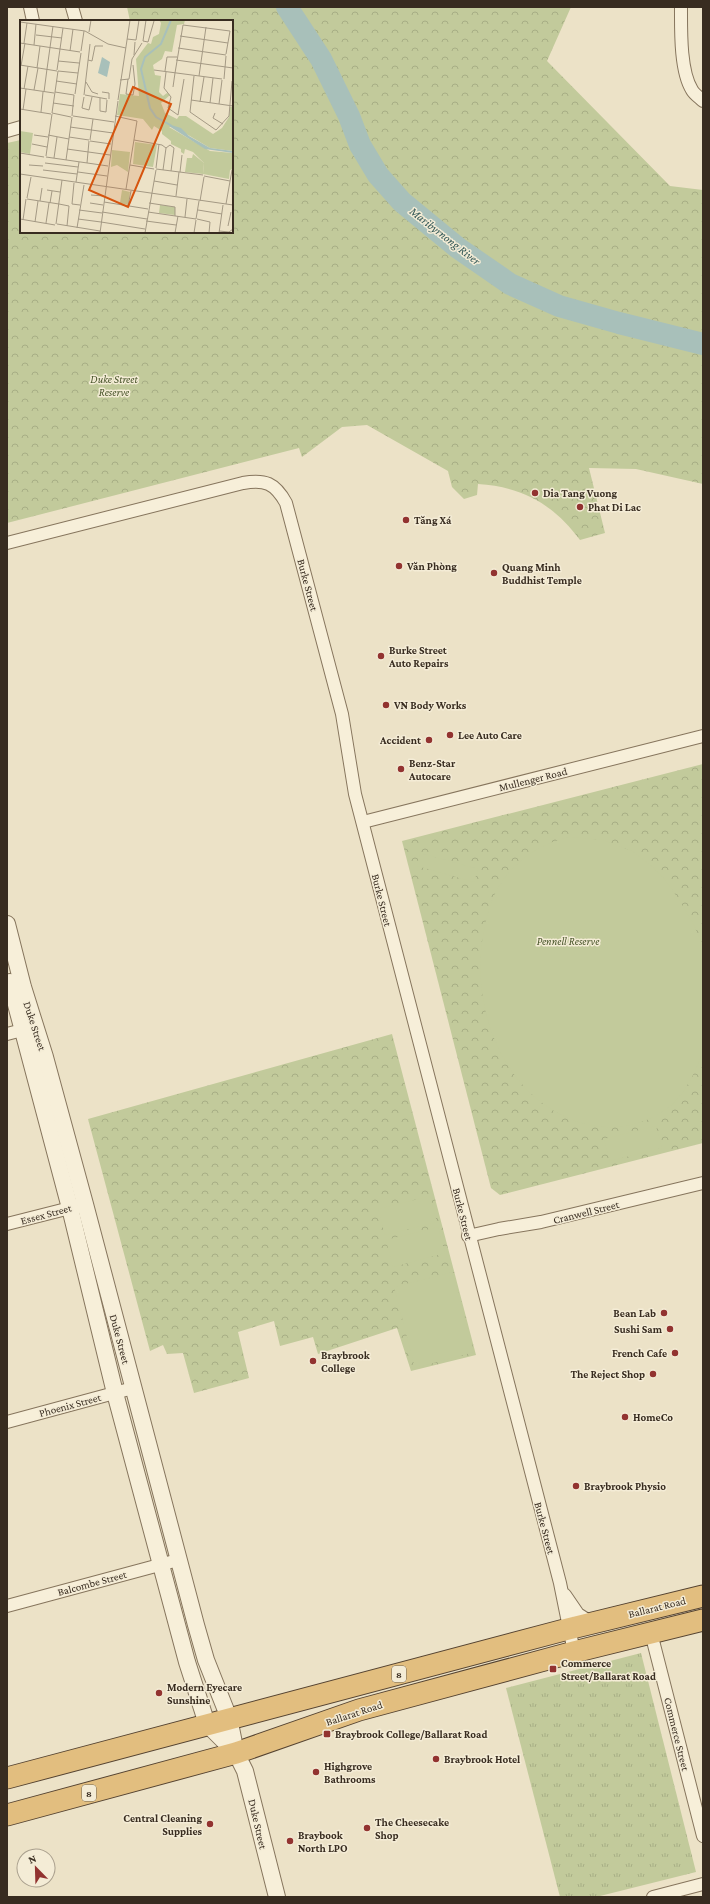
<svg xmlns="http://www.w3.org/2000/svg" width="710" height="1904" font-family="'Crimson Pro',serif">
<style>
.grass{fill:url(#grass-tufts)}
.forest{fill:url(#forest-crowns)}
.pitch{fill:#c2ca9b}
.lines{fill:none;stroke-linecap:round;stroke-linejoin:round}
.river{stroke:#a8c0ba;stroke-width:22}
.minor-casing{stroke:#86755d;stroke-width:14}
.tertiary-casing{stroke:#86755d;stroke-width:18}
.trunk-casing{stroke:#554331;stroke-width:23}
.minor{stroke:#f7efd9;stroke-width:12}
.tertiary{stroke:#f7efd9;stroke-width:16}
.trunk{stroke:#e2be7f;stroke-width:21}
.poi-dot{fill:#923330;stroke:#f4ecd6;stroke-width:1.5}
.labels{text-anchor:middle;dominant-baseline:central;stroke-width:3;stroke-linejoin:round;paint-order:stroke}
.shield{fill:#f4ecd6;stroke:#706657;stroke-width:1}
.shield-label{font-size:10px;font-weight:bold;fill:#382c20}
.park-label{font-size:11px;font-style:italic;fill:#465328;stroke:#f4ecd6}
.poi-label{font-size:11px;font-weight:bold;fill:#382c20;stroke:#f4ecd6;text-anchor:start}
.street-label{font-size:11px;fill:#382c20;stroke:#f4ecd6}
.water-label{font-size:12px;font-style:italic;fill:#305655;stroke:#f4ecd6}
.inset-river{fill:none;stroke:#a8c0ba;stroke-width:2}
.inset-road{fill:none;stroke:#a49984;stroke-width:1}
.view{fill:#d6540e;fill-opacity:0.15;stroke:#d6540e;stroke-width:2}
.inset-edge{fill:none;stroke:#382c20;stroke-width:2}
</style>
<defs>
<pattern id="grass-tufts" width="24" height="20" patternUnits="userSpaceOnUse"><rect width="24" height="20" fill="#c2ca9b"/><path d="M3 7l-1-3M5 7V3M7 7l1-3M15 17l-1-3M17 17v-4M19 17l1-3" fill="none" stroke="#a7ae85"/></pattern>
<pattern id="forest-crowns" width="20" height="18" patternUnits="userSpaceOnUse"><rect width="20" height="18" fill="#c2ca9b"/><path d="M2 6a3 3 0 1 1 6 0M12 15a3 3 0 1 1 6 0" fill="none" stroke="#a7ae85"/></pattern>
</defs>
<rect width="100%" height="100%" fill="#ece2c7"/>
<polygon class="grass" points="641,1653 696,1872 596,1897 560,1897 506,1688"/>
<g class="forest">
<path d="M 127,7 L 571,7 L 547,61 L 670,186 L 703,190 L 703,484 L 636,469 L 589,468 L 605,533 L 580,540 C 553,504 523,487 478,484 L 477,495 L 464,499 L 452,487 L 448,471 L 367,425 L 342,427 L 302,457 L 299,448 L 7,523 L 7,143 L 21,140 L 21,232 L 232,232 L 232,21 L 130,21 Z"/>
<polygon points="703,764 703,1143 500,1195 491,1188 402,841"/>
<polygon points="392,1034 476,1355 411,1371 397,1328 318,1354 313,1337 280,1346 274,1321 238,1332 249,1378 194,1393 183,1353 167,1354 163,1345 150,1351 88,1119"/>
</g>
<g class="pitch">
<path d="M 570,837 L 603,840 L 632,851 L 653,867 L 666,881 L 679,900 L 694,925 L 703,947 L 703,1051 C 697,1068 689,1086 677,1099 C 671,1107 661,1112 653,1117 C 601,1143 542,1116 511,1070 C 480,1024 473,965 488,913 C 498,874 530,845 570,837 Z"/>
<polygon points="420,853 478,869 474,882 417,866"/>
<polygon points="656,1126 662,1148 610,1161 604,1139"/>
<polygon points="430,1196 437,1222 385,1235 378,1209"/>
<polygon points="438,1227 445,1253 393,1267 386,1240"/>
<polygon points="453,1272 474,1352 415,1368 394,1287"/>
</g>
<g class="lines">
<polyline class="river" points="287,7 321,59 349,116 360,145 378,175 402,202 458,248 510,284 559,306 619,323 703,344"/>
<defs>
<g id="minor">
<polyline points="30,7 33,21"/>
<polyline points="72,7 76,21"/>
<path d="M 681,7 C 681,30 680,71 692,90 C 694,94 700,98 703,101"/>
<polyline points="7,131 21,127"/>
<path d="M 7,543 L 243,483 C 265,479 275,483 286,503 L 342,714 L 355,794 L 560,1583 L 574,1652"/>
<polyline points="363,822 703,736"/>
<polyline points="7,1034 30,1028"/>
<polyline points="7,1224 78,1206"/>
<polyline points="468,1236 499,1229 541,1222 703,1183"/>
<polyline points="7,1422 133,1388"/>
<polyline points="565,1595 578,1614 592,1623"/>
<polyline points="7,1606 178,1560"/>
<polyline points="651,1633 703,1836"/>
<polyline points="653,1897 703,1884"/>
</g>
<g id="tertiary">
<polyline points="7,924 23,987 45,1057 85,1204 196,1625 206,1660 229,1718 236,1753 245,1771 277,1897"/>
<polyline points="10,982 70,1208 115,1393 187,1662 207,1724 236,1753"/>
</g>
<g id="trunk">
<polyline points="7,1778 568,1629 703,1596"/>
<polyline points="7,1815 236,1753 359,1710 574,1652 703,1620"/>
</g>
</defs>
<use href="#minor" class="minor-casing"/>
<use href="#tertiary" class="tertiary-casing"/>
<use href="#trunk" class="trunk-casing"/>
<use href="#minor" class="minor"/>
<use href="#tertiary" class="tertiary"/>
<use href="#trunk" class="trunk"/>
</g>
<g class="poi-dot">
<circle cx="535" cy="493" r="4"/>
<circle cx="580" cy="507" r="4"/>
<circle cx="406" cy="520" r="4"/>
<circle cx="399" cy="566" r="4"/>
<circle cx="494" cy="573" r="4"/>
<circle cx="381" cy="656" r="4"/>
<circle cx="386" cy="705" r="4"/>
<circle cx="450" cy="735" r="4"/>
<circle cx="429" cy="740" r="4"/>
<circle cx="401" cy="769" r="4"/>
<circle cx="664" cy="1313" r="4"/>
<circle cx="670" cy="1329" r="4"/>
<circle cx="675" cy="1353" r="4"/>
<circle cx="313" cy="1361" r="4"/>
<circle cx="653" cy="1374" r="4"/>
<circle cx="625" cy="1417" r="4"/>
<circle cx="576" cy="1486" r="4"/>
<rect x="549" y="1665" width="8" height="8" rx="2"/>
<circle cx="159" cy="1693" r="4"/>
<rect x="323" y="1730" width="8" height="8" rx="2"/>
<circle cx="436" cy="1759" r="4"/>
<circle cx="316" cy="1772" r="4"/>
<circle cx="210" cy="1824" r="4"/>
<circle cx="367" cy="1828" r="4"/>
<circle cx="290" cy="1841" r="4"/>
</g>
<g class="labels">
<g class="shield">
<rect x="392" y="1666" width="14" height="16" rx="3"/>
<rect x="82" y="1785" width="14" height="16" rx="3"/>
</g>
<g class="shield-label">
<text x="399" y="1674">8</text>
<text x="89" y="1793">8</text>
</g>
<g class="park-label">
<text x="114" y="379">Duke Street<tspan x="114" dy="13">Reserve</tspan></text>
<text x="568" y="941">Pennell Reserve</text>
</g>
<g class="poi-label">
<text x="543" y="493">Dia Tang Vuong</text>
<text x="588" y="507">Phat Di Lac</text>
<text x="414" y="520">Tăng Xá</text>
<text x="407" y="566">Văn Phòng</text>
<text x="502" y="567">Quang Minh<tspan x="502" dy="13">Buddhist Temple</tspan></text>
<text x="389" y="650">Burke Street<tspan x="389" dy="13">Auto Repairs</tspan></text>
<text x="394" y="705">VN Body Works</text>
<text x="458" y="735">Lee Auto Care</text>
<text x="421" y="740" text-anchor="end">Accident</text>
<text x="409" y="763">Benz-Star<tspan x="409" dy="13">Autocare</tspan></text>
<text x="656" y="1313" text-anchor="end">Bean Lab</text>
<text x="662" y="1329" text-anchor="end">Sushi Sam</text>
<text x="667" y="1353" text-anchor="end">French Cafe</text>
<text x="321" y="1355">Braybrook<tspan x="321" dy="13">College</tspan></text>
<text x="645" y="1374" text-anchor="end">The Reject Shop</text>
<text x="633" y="1417">HomeCo</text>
<text x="584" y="1486">Braybrook Physio</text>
<text x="561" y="1663">Commerce<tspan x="561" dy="13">Street/Ballarat Road</tspan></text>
<text x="167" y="1687">Modern Eyecare<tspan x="167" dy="13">Sunshine</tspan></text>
<text x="335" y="1734">Braybrook College/Ballarat Road</text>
<text x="444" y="1759">Braybrook Hotel</text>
<text x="324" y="1766">Highgrove<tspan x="324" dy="13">Bathrooms</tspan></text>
<text x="202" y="1818" text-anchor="end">Central Cleaning<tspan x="202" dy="13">Supplies</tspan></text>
<text x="375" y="1822">The Cheesecake<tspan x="375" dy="13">Shop</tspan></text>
<text x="298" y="1835">Braybook<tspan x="298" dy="13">North LPO</tspan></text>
</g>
<g class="street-label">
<text transform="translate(308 585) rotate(75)">Burke Street</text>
<text transform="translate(533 779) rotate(-14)">Mullenger Road</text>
<text transform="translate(382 900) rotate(76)">Burke Street</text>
<text transform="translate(35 1026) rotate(72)">Duke Street</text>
<text transform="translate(586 1212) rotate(-14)">Cranwell Street</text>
<text transform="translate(46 1214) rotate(-15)">Essex Street</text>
<text transform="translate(463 1214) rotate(76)">Burke Street</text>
<text transform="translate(120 1339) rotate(75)">Duke Street</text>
<text transform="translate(70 1405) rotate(-15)">Phoenix Street</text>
<text transform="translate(545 1528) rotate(75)">Burke Street</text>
<text transform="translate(92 1583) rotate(-15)">Balcombe Street</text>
<text transform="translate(657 1607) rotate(-14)">Ballarat Road</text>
<text transform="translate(354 1713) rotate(-18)">Ballarat Road</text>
<text transform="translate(677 1734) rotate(76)">Commerce Street</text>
<text transform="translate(258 1824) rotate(77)">Duke Street</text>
</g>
<g class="water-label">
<text transform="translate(445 236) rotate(38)">Maribyrnong River</text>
</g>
</g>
<g transform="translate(20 20)">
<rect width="213" height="213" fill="#ece2c7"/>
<path d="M 173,134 L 184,143 L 183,154 L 165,152 L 167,138 L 172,138 ZM 102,170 L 110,172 L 108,185 L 100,183 Z" fill="#c2ca9b"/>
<path d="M 139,0 L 165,0 L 164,4 L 157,5 L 152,32 L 145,31 L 142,39 L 133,45 L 135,55 L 141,56 L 139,72 L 143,76 L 147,73 L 150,75 L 141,83 L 145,93 L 157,99 L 159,96 L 166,96 L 193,114 L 202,108 L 209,97 L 210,87 L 213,87 L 213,131 L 190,128 L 153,106 L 149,107 L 190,131 L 213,133 L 213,149 L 210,150 L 209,159 L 183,154 L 184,143 L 173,132 L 165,129 L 164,134 L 161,132 L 161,129 L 151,124 L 151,121 L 142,114 L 142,111 L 134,106 L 132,110 L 123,99 L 97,95 L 100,74 L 119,76 L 116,39 L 128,23 L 131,24 L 133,17 L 139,14 L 141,3 ZM 0,111 L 13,113 L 10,134 L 0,132 ZM 115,122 L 137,125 L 133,147 L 113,144 ZM 92,130 L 110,132 L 108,152 L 97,145 L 91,147 ZM 140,185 L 155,187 L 155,195 L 139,193 Z" fill="#c2ca9b"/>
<path d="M 125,126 L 129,130 L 129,137 L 122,145 L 119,144 L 116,132 L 120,127 Z" fill="#c2ca9b"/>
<path d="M 82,37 L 90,42 L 87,57 L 78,53 ZM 151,105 L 161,108 L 169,116 L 190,128 L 213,131 L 213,133 L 185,129 L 149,106 Z" fill="#a8c0ba"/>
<path class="inset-river" d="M 151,0 L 141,24 L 125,37 L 121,49 L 130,88 L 136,97 L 152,106"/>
<path class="inset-road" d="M 126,0 L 123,21 L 128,22 L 134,1M 0,2 L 65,11 L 88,24 L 106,28M 69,12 L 71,0M 16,15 L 42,18M 160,16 L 208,23M 107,19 L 116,20 L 119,0M 0,23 L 40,29M 4,23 L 7,3M 14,25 L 16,4M 158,28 L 206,35M 40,29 L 60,32M 50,31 L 53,9M 61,31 L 64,11M 206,34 L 210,11M 114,35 L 115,22M 68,40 L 72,41 L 75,26 L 83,26M 156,40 L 213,48M 38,41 L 59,43M 0,45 L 37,51M 1,46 L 5,23M 17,48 L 20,26M 27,49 L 33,6M 37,50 L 43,8M 134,50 L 202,59M 38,51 L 58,53M 145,51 L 147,37 L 157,37M 146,52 L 144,68 L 151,77 L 148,88 L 158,95 L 164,59M 155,53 L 163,5 L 210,11M 174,56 L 170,92 L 196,110 L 209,96 L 212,61M 179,56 L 186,7M 108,59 L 106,74 L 113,75 L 115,64 L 113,45M 204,59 L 206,36M 100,60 L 109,59 L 112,39 L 122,23M 36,61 L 57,64M 66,62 L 72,72 L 78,74M 153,67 L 155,53M 0,68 L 34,73M 4,69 L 8,46M 14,70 L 18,48M 24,72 L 27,49M 35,72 L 54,75M 82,72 L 89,73 L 89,79M 55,74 L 61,33M 64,75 L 70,24M 65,75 L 87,79M 64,77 L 62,88 L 69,90 L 72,77M 80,78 L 80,91 L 86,92 L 87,80M 98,80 L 110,0M 171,80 L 213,86M 180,82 L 184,57M 33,83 L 54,86M 190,83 L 193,58M 199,84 L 202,60M 0,89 L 31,94M 3,90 L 6,69M 21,92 L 23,72M 32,93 L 38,51M 32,93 L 51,97M 195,93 L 193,98 L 203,104M 52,96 L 54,75M 53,96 L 94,102M 95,96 L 117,101 L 106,169M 50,107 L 93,113M 14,115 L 28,117M 28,115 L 49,119M 49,117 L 69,120M 70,120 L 73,99M 114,120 L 142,125 L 146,128 L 143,150M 70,121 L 91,124M 12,124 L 27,127M 146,128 L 150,125 L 154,128 L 151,151M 47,129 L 90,135M 0,133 L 24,137M 26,136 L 32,94M 26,137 L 88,146M 34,138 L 37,117M 46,140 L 52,97M 25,143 L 58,147M 67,143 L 69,121M 9,145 L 23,146M 110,145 L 134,149M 136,148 L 139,124M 136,149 L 183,155M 23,150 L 57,154M 58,152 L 87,156M 160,152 L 162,135M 0,154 L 213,185M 184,156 L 210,161M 134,161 L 157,165M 56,162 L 59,142M 54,163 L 52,184 L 60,185M 27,170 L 40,172M 71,175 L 84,176M 156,176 L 159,152M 7,178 L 11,157M 7,179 L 39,184M 20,181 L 22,168M 180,181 L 184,157M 84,182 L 128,189M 30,183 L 32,171M 70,183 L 83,185M 129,183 L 155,187 L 155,196M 39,184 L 49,186 L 47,206M 206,184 L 212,150M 108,186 L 111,171M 59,190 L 82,193M 178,190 L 202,194M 82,192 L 127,199M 128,192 L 176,199M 165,197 L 167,179M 0,199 L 35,205M 58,199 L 81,202M 176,199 L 179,181M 177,199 L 190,202 L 189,213M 3,200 L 6,179M 126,201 L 156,205M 15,202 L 18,181M 81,202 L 125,209M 26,203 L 29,183M 36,204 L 42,160M 37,204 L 80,211M 208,206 L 211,192M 57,208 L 64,165M 199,211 L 209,212 L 213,209M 80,213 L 98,81M 125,213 L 136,150M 155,213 L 158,196M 174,213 L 176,200M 199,213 L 203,185"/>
<path class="view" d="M 113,67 L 151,84 L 108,187 L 69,170 Z"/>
<rect width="213" height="213" class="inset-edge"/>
</g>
<rect width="710" height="1904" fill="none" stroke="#382c20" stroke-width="16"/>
<g transform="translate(36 1868) rotate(337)"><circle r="19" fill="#f4ecd6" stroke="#a99f8d"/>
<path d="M0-3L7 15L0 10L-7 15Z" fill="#923330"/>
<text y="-6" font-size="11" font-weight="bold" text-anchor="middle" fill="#382c20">N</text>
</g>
</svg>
